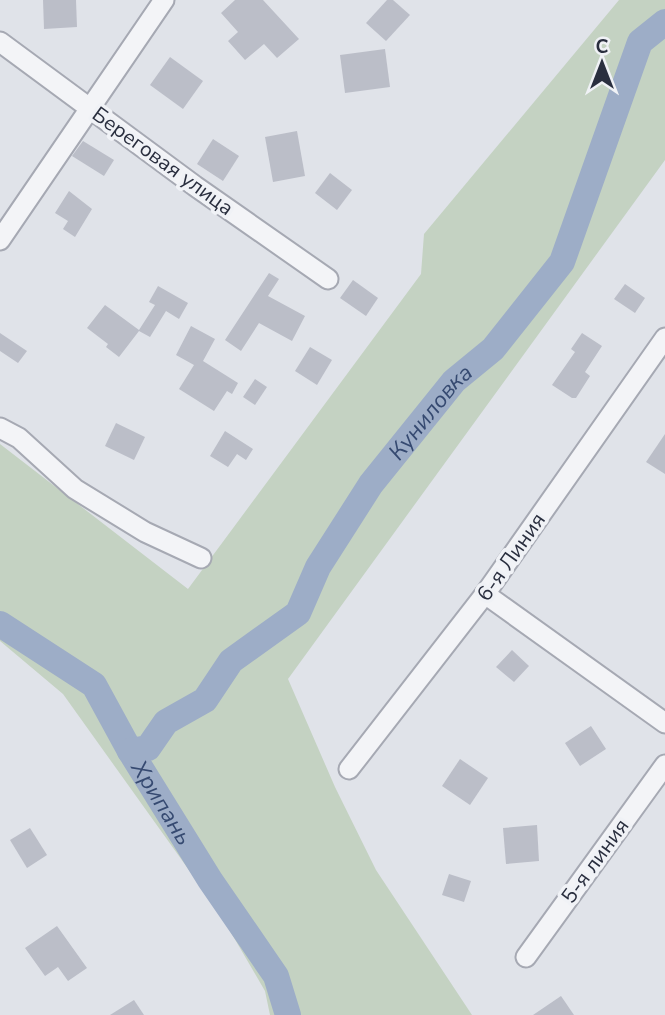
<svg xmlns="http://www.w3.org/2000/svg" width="665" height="1015" font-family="'Nunito Sans',sans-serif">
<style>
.green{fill:#c4d2c2}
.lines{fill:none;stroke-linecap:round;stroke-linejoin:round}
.river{stroke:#9dadc7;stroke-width:26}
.building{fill:#bbbec8}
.minor-casing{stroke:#a6a9b3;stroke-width:23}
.minor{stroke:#f3f4f7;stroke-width:19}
.labels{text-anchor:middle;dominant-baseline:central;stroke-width:7;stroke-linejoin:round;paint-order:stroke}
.street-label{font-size:21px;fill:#2a2f3f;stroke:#f0f2f6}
.water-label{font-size:23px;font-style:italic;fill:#364a71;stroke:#f0f2f6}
</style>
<rect width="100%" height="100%" fill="#e0e3e9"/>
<polygon class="green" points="619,0 665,0 665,160 288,679 335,787 376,870 472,1015 270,1015 265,991 219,912 63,694 0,641 0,444 188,589 421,274 424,234"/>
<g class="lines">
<g class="river">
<path id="s1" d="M 0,624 L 94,685 L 130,751 L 210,880 L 276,976 L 288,1015"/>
<path id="s2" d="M 130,751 L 148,748 L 166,722 L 205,700 L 231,661 L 298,613 L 318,567 L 371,484 L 454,381 L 493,349 L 562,262 L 640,42 L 665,22"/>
</g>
</g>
<g class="building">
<polygon points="43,0 76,0 77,27 44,29"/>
<polygon points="235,0 263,0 299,39 277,58 264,44 245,60 228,41 238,32 221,13"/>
<polygon points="387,0 393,0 410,15 386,41 366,23"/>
<polygon points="385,49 390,87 345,93 340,55"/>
<polygon points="170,57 203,81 183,109 150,85"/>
<polygon points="297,131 305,176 273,182 265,137"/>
<polygon points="213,139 239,156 223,181 197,164"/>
<polygon points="83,141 114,160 104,176 72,156"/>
<polygon points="330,173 352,190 337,210 315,193"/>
<polygon points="69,191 92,209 75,237 63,229 68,221 55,213"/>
<polygon points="269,273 279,279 268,296 305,316 292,341 259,323 241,351 225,340"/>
<polygon points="353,280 378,298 366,316 340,298"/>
<polygon points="625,284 645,298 635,313 614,299"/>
<polygon points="158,286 188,303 179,319 166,311 150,337 139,331 119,357 106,347 108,344 87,328 105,305 139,330 155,305 149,302"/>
<polygon points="191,326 215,339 203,361 238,383 232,394 227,391 214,411 179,389 194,365 176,355"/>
<polygon points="0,333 27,351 18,363 0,351"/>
<polygon points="582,333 602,346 585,372 590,376 576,398 572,398 552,385 575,352 571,349"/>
<polygon points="310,347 332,360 317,385 295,371"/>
<polygon points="255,379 267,387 255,405 243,397"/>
<polygon points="116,423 145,437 134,460 105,446"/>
<polygon points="225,431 253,449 246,460 237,454 228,467 210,456"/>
<polygon points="665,434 665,474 646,462"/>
<polygon points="512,650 529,666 514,682 496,667"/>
<polygon points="591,726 606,749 580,766 565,743"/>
<polygon points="460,759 488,778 470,805 442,786"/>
<polygon points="537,825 539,861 506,864 503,828"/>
<polygon points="30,828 47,855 27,868 10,840"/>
<polygon points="449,874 471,881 464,902 442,895"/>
<polygon points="57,926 87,968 68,981 58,967 45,976 25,948"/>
<polygon points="561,996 574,1015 533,1015"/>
<polygon points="134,1000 144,1015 110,1015"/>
</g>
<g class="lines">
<defs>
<g id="minor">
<polyline points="0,42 195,186 328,279"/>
<polyline points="0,240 164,0"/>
<polyline points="0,428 19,438 75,489 145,532 201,558"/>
<polyline points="485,594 665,723"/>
<polyline points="349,769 485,594 665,338"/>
<polyline points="526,957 665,765"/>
</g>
</defs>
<use href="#minor" class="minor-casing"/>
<use href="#minor" class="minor"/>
</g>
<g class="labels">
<g class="street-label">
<text transform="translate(163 161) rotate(36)">Береговая улица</text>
<text transform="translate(511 557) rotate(-55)">6-я Линия</text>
<text transform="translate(595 861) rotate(-54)">5-я линия</text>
</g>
<g class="water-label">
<text stroke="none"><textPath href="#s2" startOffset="466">Куниловка</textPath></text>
<text stroke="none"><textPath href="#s1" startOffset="248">Хрипань</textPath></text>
</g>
</g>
<g transform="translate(602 63)" stroke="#f0f2f6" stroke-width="5" paint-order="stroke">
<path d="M0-5L12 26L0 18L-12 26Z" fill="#2a2f3f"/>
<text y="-10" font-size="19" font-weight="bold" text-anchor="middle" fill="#2a2f3f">С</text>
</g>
</svg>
